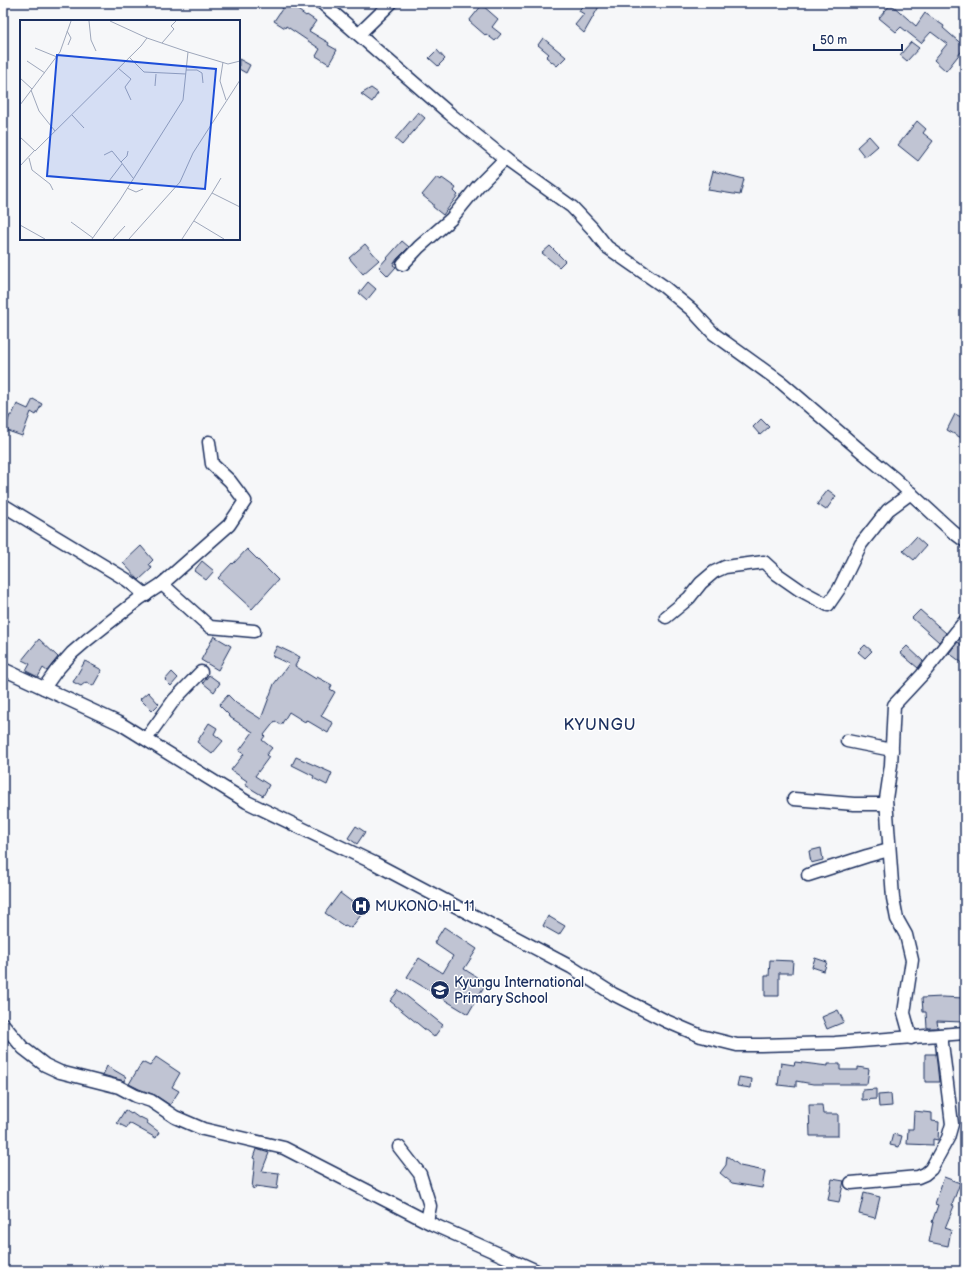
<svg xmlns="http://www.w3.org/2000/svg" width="968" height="1274" font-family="'Balsamiq Sans',sans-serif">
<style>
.building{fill:#c0c4d3;stroke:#1b2f5e}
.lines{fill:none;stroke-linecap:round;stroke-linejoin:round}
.minor-casing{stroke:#1b2f5e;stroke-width:15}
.minor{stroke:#fff;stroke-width:12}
.labels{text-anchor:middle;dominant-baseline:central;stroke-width:3;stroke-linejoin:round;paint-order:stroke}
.poi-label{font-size:14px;fill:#1b2f5e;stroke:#fff;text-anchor:start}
.quarter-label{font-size:16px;letter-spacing:1px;fill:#1b2f5e;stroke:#fff}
.inset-road{fill:none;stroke:#9ea7bb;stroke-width:1}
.view{fill:#1d4ed8;fill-opacity:0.15;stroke:#1d4ed8;stroke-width:2}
.inset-edge{fill:none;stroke:#1b2f5e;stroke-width:2}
</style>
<rect width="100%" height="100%" fill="#f6f7f9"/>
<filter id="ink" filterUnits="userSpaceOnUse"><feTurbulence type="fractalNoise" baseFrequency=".025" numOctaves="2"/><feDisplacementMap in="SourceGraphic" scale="8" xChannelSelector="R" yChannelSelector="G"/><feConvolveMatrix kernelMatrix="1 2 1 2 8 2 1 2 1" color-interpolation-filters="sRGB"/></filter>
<g filter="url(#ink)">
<g class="building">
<polygon points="286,3 288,3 306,16 307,15 316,21 309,31 329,43 328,45 337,50 329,64 316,56 320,49 286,26 285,28 274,21"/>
<polygon points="584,3 601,3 584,33 575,25 584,14 579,11"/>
<polygon points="891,4 916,26 925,13 944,26 943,28 965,47 946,71 934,60 947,44 931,32 921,43 901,27 896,32 879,18"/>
<polygon points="482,5 498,19 492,27 501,34 495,41 486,34 485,35 469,21"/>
<polygon points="543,38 566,57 557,66 546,57 549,54 538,45"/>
<polygon points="911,42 919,48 907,61 900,55"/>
<polygon points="437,50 445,59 438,66 429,58"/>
<polygon points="239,59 250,65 246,73 239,69"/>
<polygon points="371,88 378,93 372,102 361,94"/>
<polygon points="418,112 425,118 402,145 395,139"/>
<polygon points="917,121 926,129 923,133 933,141 918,161 898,145"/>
<polygon points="869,136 878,146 865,157 857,147"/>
<polygon points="713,171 744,179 740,195 708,190"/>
<polygon points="437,177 441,180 442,178 456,188 454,191 458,195 443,215 433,207 433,204 422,195"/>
<polygon points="402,241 409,247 397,259 393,265 396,267 388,276 379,267"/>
<polygon points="365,244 379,260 363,274 349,258"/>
<polygon points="550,246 565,261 559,267 542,253"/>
<polygon points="368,282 376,289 367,300 359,293"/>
<polygon points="33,399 42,404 36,415 31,412 22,436 5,430 10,415 12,415 17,404 28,409"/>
<polygon points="955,414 965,419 965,440 947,430"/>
<polygon points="761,419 769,427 760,435 753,427"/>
<polygon points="828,490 836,496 826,510 817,504"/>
<polygon points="916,537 926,546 914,560 903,551"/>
<polygon points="141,546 153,560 149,564 152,568 139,580 123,563"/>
<polygon points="247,549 278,580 252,609 218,578 232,563 233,564"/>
<polygon points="202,561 214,571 206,580 194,571"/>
<polygon points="920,610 946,633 939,642 912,618"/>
<polygon points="214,636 231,646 218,670 201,660"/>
<polygon points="39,639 58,657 47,671 43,668 38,677 26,671 30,664 22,660"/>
<polygon points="958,642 965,648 965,665 949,653"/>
<polygon points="865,645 872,651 865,658 858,652"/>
<polygon points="277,646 300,657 295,666 316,679 317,677 332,685 330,689 335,692 321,716 333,723 328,733 306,720 305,722 289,712 281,725 275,721 264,735 265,736 262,740 272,748 266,755 269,757 255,776 269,785 263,796 245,785 247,781 231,770 244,754 239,751 253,732 228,716 229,715 219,705 228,695 236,703 261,719 274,684 289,664 272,656"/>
<polygon points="907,646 923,661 918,668 900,653"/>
<polygon points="85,661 102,670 93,686 86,682 81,686 73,682"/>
<polygon points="172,672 178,678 171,686 165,680"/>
<polygon points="209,675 220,683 214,692 203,683"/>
<polygon points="148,692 159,704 152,711 140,699"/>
<polygon points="209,723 217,728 214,734 223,741 212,754 197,742"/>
<polygon points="296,757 332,773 327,785 313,778 314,776 292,765"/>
<polygon points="356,826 365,832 357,844 348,838"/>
<polygon points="821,848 823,860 811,863 809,851"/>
<polygon points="340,893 364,911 351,928 345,925 344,926 325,913"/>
<polygon points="548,916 565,926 559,935 543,926"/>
<polygon points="444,927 477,949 464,969 486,983 468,1014 407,977 419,958 443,973 453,956 434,943"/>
<polygon points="815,958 827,962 824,971 812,967"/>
<polygon points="770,960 793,961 792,973 779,973 779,996 765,996 765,976 769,976"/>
<polygon points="399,990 443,1025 434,1037 390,1001"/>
<polygon points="942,997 964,998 963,1022 937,1021 938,1028 927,1028 926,1012 923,1012 922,998"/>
<polygon points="838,1010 844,1022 827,1029 822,1017"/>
<polygon points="925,1054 936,1054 939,1082 925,1082"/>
<polygon points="156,1057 180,1073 172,1087 179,1091 170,1105 155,1095 139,1089 129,1084 142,1062 150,1066"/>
<polygon points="795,1062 828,1066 828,1064 840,1064 840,1070 858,1070 858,1067 869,1069 867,1084 813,1084 796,1081 796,1087 778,1085 781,1063 794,1065"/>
<polygon points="107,1066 126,1077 124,1081 103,1075"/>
<polygon points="739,1077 752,1079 751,1088 737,1086"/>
<polygon points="876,1089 876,1099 862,1100 862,1090"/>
<polygon points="891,1094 892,1106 879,1107 878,1095"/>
<polygon points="809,1105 822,1105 823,1114 838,1114 838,1136 810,1136"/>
<polygon points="125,1110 131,1114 132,1113 139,1118 140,1117 148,1121 147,1123 159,1132 156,1138 129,1123 127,1128 117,1123"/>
<polygon points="914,1111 932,1113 932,1121 939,1122 938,1140 933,1139 933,1145 907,1144 908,1129 913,1129"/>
<polygon points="893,1134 902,1136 899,1147 890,1145"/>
<polygon points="256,1149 269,1153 262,1171 279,1173 277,1189 256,1186 255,1189 252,1188 255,1159 253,1158"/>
<polygon points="727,1156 740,1166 765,1171 762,1188 732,1183 720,1173 726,1165"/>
<polygon points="944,1177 960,1183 952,1205 954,1206 945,1228 951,1230 948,1246 929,1242 933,1222 932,1222 938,1205 935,1204"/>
<polygon points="832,1179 844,1181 839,1202 828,1200"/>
<polygon points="864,1193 880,1197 875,1218 859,1214"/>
</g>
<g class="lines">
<defs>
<g id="minor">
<polyline points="322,3 450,114 508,161 572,207 592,228 607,247 663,286 692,310 714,334 782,383 861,451 895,479 953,532 965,541"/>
<polyline points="359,34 391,3"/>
<polyline points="403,264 419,247 451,219 478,186 505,159"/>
<polyline points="3,505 127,580 146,595"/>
<polyline points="162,584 229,525 245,501 230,481 212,464 209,442"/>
<polyline points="666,617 689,598 701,583 714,572 725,567 764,562 777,574 800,590 828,605 839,589 861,544 888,510 911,493"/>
<polyline points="3,669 121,724 247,802 374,863 571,967 613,994 666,1021 701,1036 737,1045 761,1045 835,1043 965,1033"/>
<polyline points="44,688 56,671 72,653 87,640 139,599 162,584 210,627 254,631"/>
<polyline points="146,739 174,700 201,672"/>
<polyline points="847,741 892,750"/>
<polyline points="794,799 854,804 886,804"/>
<polyline points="808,875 867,856 889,850"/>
<polyline points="3,1024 23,1048 45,1065 60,1072 119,1087 136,1096 151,1101 175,1117 203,1129 284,1148 432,1224 537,1271"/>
<polyline points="911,1038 904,1013 912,960 906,935 897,919 893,898 886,799 891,765 894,705 922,675 965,621"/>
<polyline points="399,1147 420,1174 430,1206 427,1221"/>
<polyline points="851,1183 918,1177 925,1174 931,1169 948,1138 952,1124 941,1035"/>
</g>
</defs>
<use href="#minor" class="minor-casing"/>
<use href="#minor" class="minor"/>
</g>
</g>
<defs>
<symbol id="hospital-disc" viewBox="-11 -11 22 22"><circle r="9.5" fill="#1b2f5e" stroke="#fff"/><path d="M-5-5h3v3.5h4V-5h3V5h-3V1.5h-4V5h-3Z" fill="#fff"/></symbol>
<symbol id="school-disc" viewBox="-11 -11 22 22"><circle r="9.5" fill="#1b2f5e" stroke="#fff"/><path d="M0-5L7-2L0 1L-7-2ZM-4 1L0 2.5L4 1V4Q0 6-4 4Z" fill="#fff"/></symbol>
</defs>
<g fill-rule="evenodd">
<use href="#hospital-disc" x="350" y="895" width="22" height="22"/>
<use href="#school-disc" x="429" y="979" width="22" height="22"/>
</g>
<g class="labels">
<g class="poi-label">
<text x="375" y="906">MUKONO HL 11</text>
<text x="454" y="982">Kyungu International<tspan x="454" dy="16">Primary School</tspan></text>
</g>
<g class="quarter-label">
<text x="600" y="725">KYUNGU</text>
</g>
</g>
<g transform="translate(20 20)">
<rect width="220" height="220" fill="#f6f7f9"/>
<path class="inset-road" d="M 69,1 L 71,20 L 76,31M 90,1 L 127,18 L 168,32 L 208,44 L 220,41M 47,11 L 51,18 L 48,25M 142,23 L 154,9 L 151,6 L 156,1M 15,28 L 37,37M 109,37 L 124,52 L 166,54M 7,41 L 25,53M 203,42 L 200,61 L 206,80M 98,48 L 111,59 L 105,67 L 111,80M 166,50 L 177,50 L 182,53 L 183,63M 0,58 L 12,69M 135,66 L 136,54M 11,70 L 19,91 L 35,111M 0,85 L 40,32 L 51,1M 52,95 L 64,108M 0,117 L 15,131 L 121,26 L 127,18M 108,131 L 107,136 L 101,142 L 113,158M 84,135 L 92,131 L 101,142M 9,138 L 12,150 L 30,164 L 33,170M 0,146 L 14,131M 89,161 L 102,144M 107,168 L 116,172 L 123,169M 192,173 L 201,158M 174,201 L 204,219M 51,202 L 73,218M 0,205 L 25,219M 72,219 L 100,180 L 163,80 L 168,32M 93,219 L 105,206M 109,219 L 160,162 L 173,133 L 220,60M 162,219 L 192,173 L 220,187"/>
<path class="view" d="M 37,35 L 196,49 L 185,169 L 27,156 Z"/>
<rect width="220" height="220" class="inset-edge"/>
</g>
<rect width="968" height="1274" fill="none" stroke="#fff" stroke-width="16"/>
<rect x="8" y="8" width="952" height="1258" fill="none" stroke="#1b2f5e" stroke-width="1.5" filter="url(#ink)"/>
<path d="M814 44v6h88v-6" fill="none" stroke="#1b2f5e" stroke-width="2"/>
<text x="820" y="44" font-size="12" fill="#1b2f5e" stroke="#ffffff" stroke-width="3" paint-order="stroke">50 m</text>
</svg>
